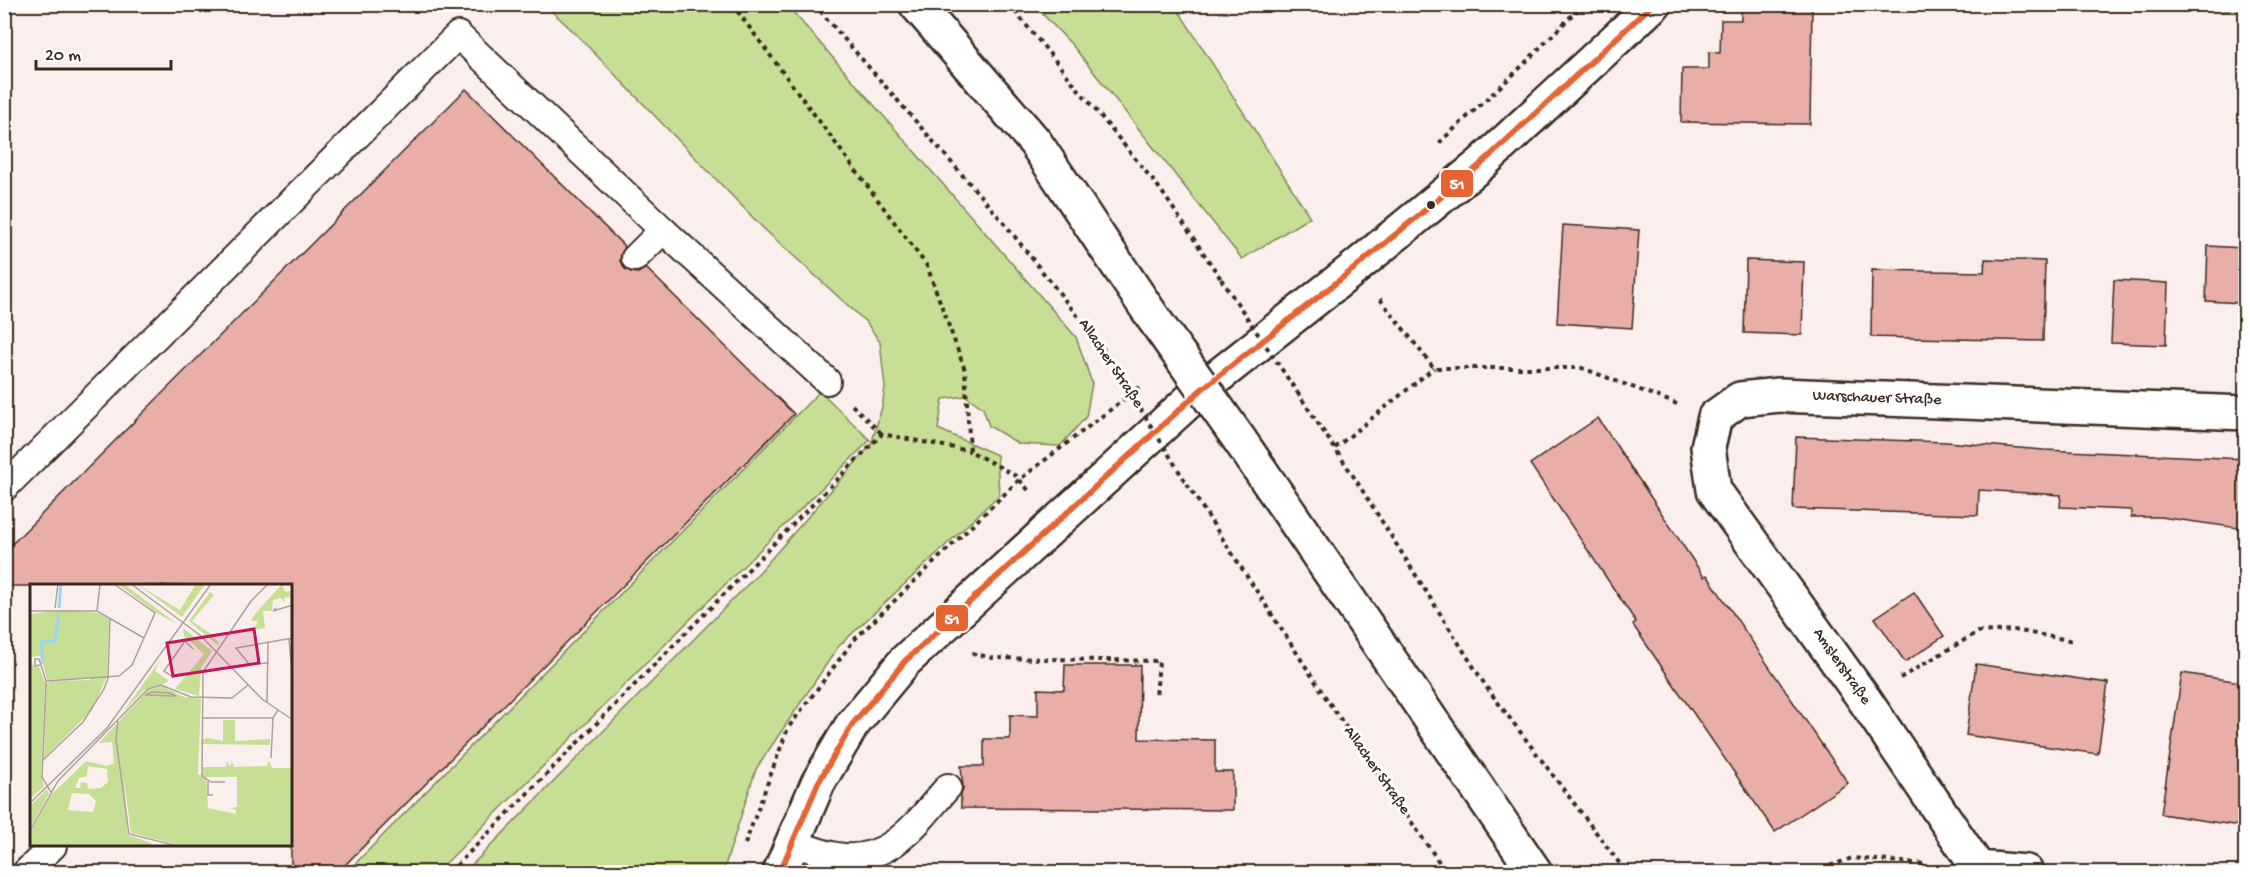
<svg xmlns="http://www.w3.org/2000/svg" width="2250" height="877" font-family="'Gochi Hand',sans-serif">
<style>
.green{fill:#c6df95;stroke:#80845a;stroke-width:1.5}
.building{fill:#e8aea7;stroke:#3b2a1e;stroke-width:1.5}
.lines{fill:none;stroke-linecap:round;stroke-linejoin:round}
.service-casing{stroke:#3b2a1e;stroke-width:30}
.minor-casing{stroke:#3b2a1e;stroke-width:38}
.tertiary-casing{stroke:#3b2a1e;stroke-width:38}
.secondary-casing{stroke:#3b2a1e;stroke-width:38}
.path{stroke:#3b2a1e;stroke-width:4;stroke-dasharray:4.5 4.5;stroke-linecap:butt}
.service{stroke:#fff;stroke-width:26}
.minor{stroke:#fff;stroke-width:33}
.tertiary{stroke:#fff;stroke-width:33}
.secondary{stroke:#fff;stroke-width:33}
.secondary-bridge-casing{stroke:#3b2a1e;stroke-width:38;stroke-linecap:butt}
.path-bridge{stroke:#3b2a1e;stroke-width:4;stroke-dasharray:4.5 4.5;stroke-linecap:butt}
.secondary-bridge{stroke:#fff;stroke-width:33}
.bus-1-casing{stroke:#fff;stroke-width:10}
.bus-1{stroke:#e66432;stroke-width:6}
.bus-dot{fill:#3b2a1e;stroke:#fff;stroke-width:2}
.labels{text-anchor:middle;dominant-baseline:central;stroke-width:6;stroke-linejoin:round;paint-order:stroke}
.street-label{font-size:16px;fill:#3b2a1e;stroke:#fff}
.inset-river{fill:none;stroke:#9ad4fa;stroke-width:3}
.inset-road{fill:none;stroke:#aea09a;stroke-width:1.5}
.view{fill:#c2185b;fill-opacity:0.15;stroke:#c2185b;stroke-width:3}
.inset-edge{fill:none;stroke:#3b2a1e;stroke-width:3}
.line-badge{stroke:#fff;stroke-width:2}
.badge-label{font-size:16px;text-anchor:middle;font-weight:bold;fill:#fff}
</style>
<rect width="100%" height="100%" fill="#faefed"/>
<filter id="ink" filterUnits="userSpaceOnUse"><feTurbulence type="fractalNoise" baseFrequency=".0167" numOctaves="2"/><feDisplacementMap in="SourceGraphic" scale="12" xChannelSelector="R" yChannelSelector="G"/><feConvolveMatrix kernelMatrix="1 2 1 2 8 2 1 2 1" color-interpolation-filters="sRGB"/></filter>
<g filter="url(#ink)">
<g class="green">
<polygon points="1743,4 2245,4 2246,11 1812,8 1741,7"/>
<polygon points="545,5 787,5 1076,337 1092,383 1086,417 1060,446 1019,444 989,426 983,408 966,396 943,399 938,429 997,455 999,495 838,647 756,769 723,872 465,872 756,576 871,445 882,407 885,388 880,342 866,322 763,228 573,31"/>
<polygon points="1034,5 1175,5 1310,217 1242,259 1073,46"/>
<polygon points="820,391 870,440 437,872 347,872"/>
</g>
<g class="building">
<polygon points="1741,7 1812,8 1810,124 1681,122 1682,69 1709,69 1709,52 1720,53 1721,20 1741,20"/>
<polygon points="466,89 625,247 621,254 620,261 625,269 631,272 638,273 646,268 794,414 337,873 291,873 291,586 4,586 4,552"/>
<polygon points="1563,225 1639,230 1632,328 1557,323"/>
<polygon points="2208,246 2244,248 2241,303 2206,301"/>
<polygon points="1985,259 2045,261 2043,341 1871,337 1872,270 1984,272"/>
<polygon points="1746,260 1804,262 1802,335 1744,333"/>
<polygon points="2114,280 2168,283 2166,345 2111,343"/>
<polygon points="1598,418 1704,577 1707,575 1848,783 1775,832 1633,625 1636,622 1530,464"/>
<polygon points="1796,437 1946,442 2044,450 2246,459 2246,529 2160,517 2131,517 2131,510 2060,507 2061,495 1979,490 1978,515 1793,509"/>
<polygon points="1914,592 1944,636 1905,662 1875,618"/>
<polygon points="1976,664 2108,683 2098,754 1966,735"/>
<polygon points="1065,665 1140,665 1139,739 1215,740 1215,772 1233,772 1233,810 961,808 961,794 963,789 961,766 984,766 984,739 1010,739 1010,715 1038,716 1038,689 1064,690"/>
<polygon points="2182,673 2246,683 2246,827 2161,814"/>
</g>
<g class="lines">
<defs>
<g id="service">
<polyline points="663,230 827,381"/>
<polyline points="4,488 458,35 663,230 635,258"/>
<path d="M 793,843 C 807,847 822,854 837,856 C 890,865 917,822 948,787"/>
<polyline points="26,872 53,846"/>
</g>
<polyline id="minor" points="2026,872 1978,868 1864,699 1714,490 1708,447 1715,417 1740,399 1779,395 2246,413"/>
<polyline id="tertiary" points="780,872 818,783 852,725 905,661 1202,389 1356,267 1480,165 1654,4"/>
<g id="secondary">
<polyline points="916,4 1035,142 1154,319"/>
<polyline points="1239,439 1535,872"/>
</g>
</defs>
<use href="#service" class="service-casing"/>
<use href="#minor" class="minor-casing"/>
<use href="#tertiary" class="tertiary-casing"/>
<use href="#secondary" class="secondary-casing"/>
<g class="path">
<polyline points="732,4 927,266 965,370 970,451 1016,476 1031,493"/>
<polyline points="814,4 1004,223 1102,347"/>
<polyline points="1009,4 1160,189 1221,279"/>
<polyline points="1439,143 1517,71 1583,4"/>
<polyline points="1380,299 1434,368 1582,368 1677,404"/>
<polyline points="1297,392 1352,474 1487,688 1626,872"/>
<polyline points="852,405 882,434"/>
<polyline points="1335,448 1434,368"/>
<polyline points="1187,484 1330,704 1446,872"/>
<polyline points="972,653 993,658 1159,661 1156,697"/>
<polyline points="1900,678 1978,632 2014,630 2074,641"/>
<polyline points="745,844 788,728 854,640 1019,480 1140,387"/>
<polyline points="450,872 882,434 970,451"/>
<polyline points="1813,872 1852,858 1926,864"/>
</g>
<use href="#service" class="service"/>
<use href="#minor" class="minor"/>
<use href="#tertiary" class="tertiary"/>
<use href="#secondary" class="secondary"/>
<defs>
<polyline id="secondary-bridge" points="1154,319 1239,439"/>
</defs>
<use href="#secondary-bridge" class="secondary-bridge-casing"/>
<g class="path-bridge">
<polyline points="1221,279 1297,392"/>
<polyline points="1102,347 1187,484"/>
</g>
<use href="#secondary-bridge" class="secondary-bridge"/>
<defs>
<polyline id="bus-1" points="780,872 818,783 852,725 905,661 1202,389 1356,267 1480,165 1653,4"/>
</defs>
<use href="#bus-1" class="bus-1-casing"/>
<use href="#bus-1" class="bus-1"/>
</g>
</g>
<circle class="bus-dot" cx="1431" cy="205" r="5"/>
<g class="labels">
<g class="street-label">
<text transform="translate(1110 364) rotate(56)">Allacher Straße</text>
<text transform="translate(1877 399) rotate(2)">Warschauer Straße</text>
<text transform="translate(1841 667) rotate(55)">Amslerstraße</text>
<text transform="translate(1376 771) rotate(55)">Allacher Straße</text>
</g>
</g>
<g transform="translate(30 584)">
<rect width="262" height="262" fill="#faefed"/>
<path d="M 88,0 L 94,0 L 147,40 L 125,28 ZM 107,0 L 150,26 L 166,0 L 175,0 L 152,33 ZM 252,0 L 255,8 L 262,7 L 262,12 L 254,14 L 255,19 L 251,14 L 243,16 L 242,27 L 233,27 L 235,44 L 205,48 L 225,43 L 228,37 L 221,37 L 225,30 ZM 180,8 L 184,11 L 162,37 L 181,50 L 189,59 L 187,61 L 159,37 ZM 34,26 L 68,29 L 79,35 L 77,92 L 62,126 L 14,174 L 16,100 L 22,97 L 60,96 L 61,94 L 17,96 L 11,72 L 1,73 L 3,82 L 9,83 L 15,99 L 11,189 L 14,202 L 0,215 L 0,30 ZM 153,44 L 182,67 L 171,84 L 169,112 L 145,105 L 174,70 L 154,52 ZM 131,75 L 125,87 L 138,96 L 136,99 L 114,106 L 93,128 ZM 132,102 L 154,113 L 171,115 L 168,191 L 173,191 L 173,183 L 196,183 L 197,177 L 200,183 L 202,177 L 204,183 L 237,182 L 239,176 L 242,184 L 262,184 L 262,262 L 154,262 L 101,249 L 94,196 L 98,251 L 121,259 L 120,262 L 0,262 L 0,249 L 21,211 L 56,177 L 77,182 L 84,179 L 82,158 L 69,159 L 118,106 ZM 58,182 L 77,185 L 78,198 L 71,204 L 58,205 L 57,199 L 51,198 L 50,204 L 45,204 L 49,194 L 57,192 ZM 176,193 L 207,193 L 207,223 L 200,224 L 206,226 L 206,230 L 178,224 ZM 42,209 L 59,210 L 66,217 L 63,228 L 38,226 ZM 193,136 L 205,136 L 205,157 L 240,155 L 240,161 L 171,160 L 171,156 L 178,154 L 193,157 ZM 17,205 L 19,210 L 0,245 L 0,222 Z" fill="#c6df95" fill-rule="evenodd"/>
<path class="inset-river" d="M 29,24 L 31,0M 12,80 L 12,57 L 25,57 L 29,29"/>
<path class="inset-road" d="M 101,0 L 171,52 L 232,115 L 263,136M 25,24 L 28,0M 246,24 L 243,27 L 263,21M 0,27 L 67,27 L 114,54M 67,27 L 70,0M 259,55 L 263,101M 239,79 L 219,80 L 206,64 L 263,54M 10,81 L 5,82 L 5,75 L 9,75 L 16,97 L 12,193 L 21,208M 143,93 L 134,87 L 155,57 L 163,65M 16,97 L 89,92 L 102,81 L 125,29 L 84,0M 122,108 L 140,109 L 146,112 L 115,111 ZM 237,118 L 238,59M 172,134 L 243,134 L 248,126M 88,137 L 86,155 L 99,250 L 148,262M 241,174 L 243,134M 12,177 L 53,138 L 74,105 L 78,94 L 80,34M 178,197 L 178,211 L 183,211M 195,198 L 181,198 L 172,192 L 173,88 L 221,17 L 238,0M 0,219 L 77,144 L 181,0M 0,247 L 28,197 L 118,105 L 131,101 L 161,113 L 202,114 L 218,101"/>
<path class="view" d="M 224,45 L 229,79 L 143,92 L 137,59 Z"/>
<rect width="262" height="262" class="inset-edge"/>
</g>
<g class="line-badge">
<rect x="1440" y="169" width="34" height="29" rx="6" fill="#e66432"/>
<rect x="935" y="604" width="34" height="28" rx="6" fill="#e66432"/>
</g>
<g class="badge-label">
<text x="1457" y="189">51</text>
<text x="952" y="624">51</text>
</g>
<rect width="2250" height="877" fill="none" stroke="#fff" stroke-width="24"/>
<rect x="12" y="12" width="2226" height="853" fill="none" stroke="#3b2a1e" stroke-width="2" filter="url(#ink)"/>
<path d="M36 60v9h135v-9" fill="none" stroke="#3b2a1e" stroke-width="3"/>
<text x="45" y="60" font-size="18" fill="#3b2a1e" stroke="#ffffff" stroke-width="4.5" paint-order="stroke">20 m</text>
</svg>
